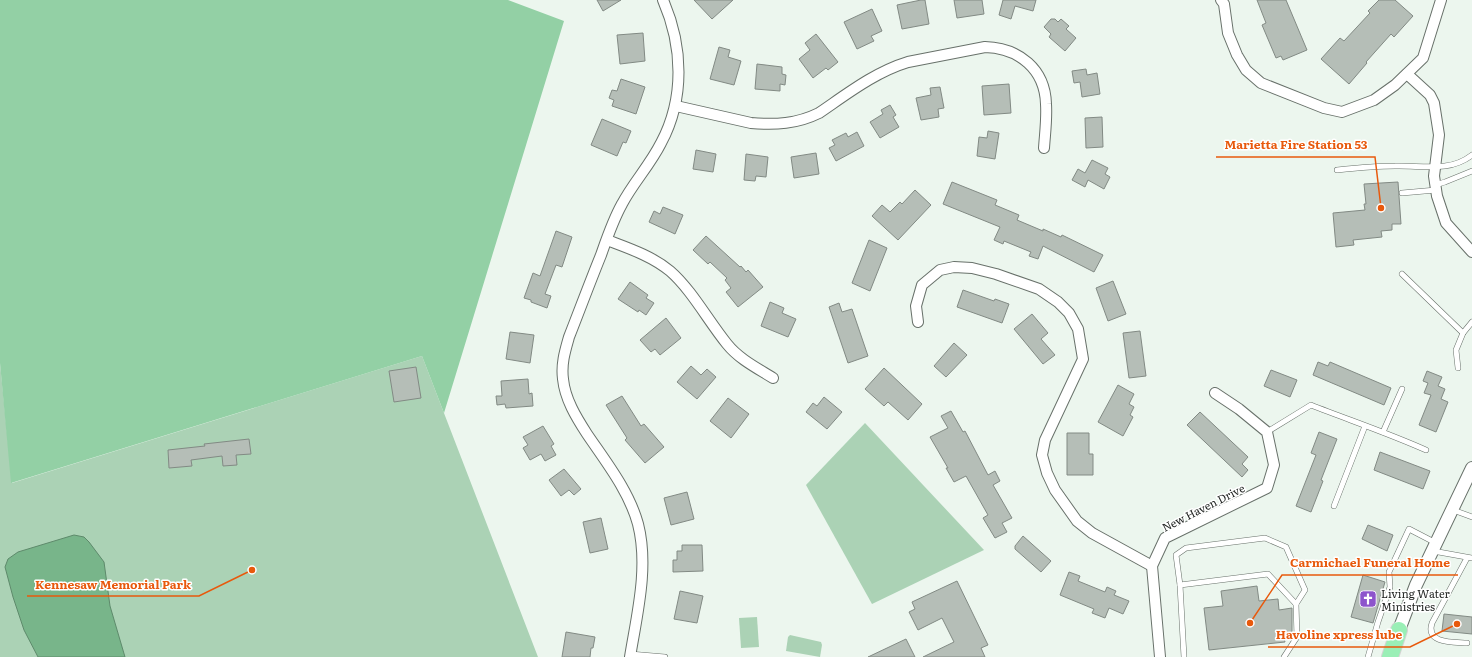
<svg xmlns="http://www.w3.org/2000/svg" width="1472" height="657" font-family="Literata,serif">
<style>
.green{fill:#abd2b5}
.forest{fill:#93d0a5}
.water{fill:#78b58a;stroke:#5e8a6b}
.building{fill:#b5beb7;stroke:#828a84}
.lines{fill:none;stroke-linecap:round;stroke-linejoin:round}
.service-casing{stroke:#68716a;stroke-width:6}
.minor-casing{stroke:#68716a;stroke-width:12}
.tertiary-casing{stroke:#68716a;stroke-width:14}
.trunk-casing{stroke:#d3d4d3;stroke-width:18}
.service{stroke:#fff;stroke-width:5}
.minor{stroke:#fff;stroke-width:10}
.tertiary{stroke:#fff;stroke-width:12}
.trunk{stroke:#9aefb6;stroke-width:16}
.labels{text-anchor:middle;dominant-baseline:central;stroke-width:3;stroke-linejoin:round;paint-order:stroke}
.street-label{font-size:11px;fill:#232624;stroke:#fff}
.poi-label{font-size:11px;fill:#232624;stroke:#fff;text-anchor:start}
.leader{fill:none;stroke:#e8590c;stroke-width:1.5}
.callout-dot{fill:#e8590c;stroke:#fff;stroke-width:1.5}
.callout-label{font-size:12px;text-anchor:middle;font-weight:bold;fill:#e8590c;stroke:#fff;stroke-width:3;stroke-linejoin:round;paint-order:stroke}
</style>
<rect width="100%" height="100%" fill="#ecf6ee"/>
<g class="green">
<polygon points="422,356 538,657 0,657 0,363 12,483"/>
<polygon points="865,423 984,550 872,604 806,485"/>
<polygon points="757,617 759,647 741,648 739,618"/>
<polygon points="790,635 821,642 822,645 820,657 786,651 788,637"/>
</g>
<polygon class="forest" points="0,0 508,0 564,21 444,413 422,356 11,483 0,363"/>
<polygon class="water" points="74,535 84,537 89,542 104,562 110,606 125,657 38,657 24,630 13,597 5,567 8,559 18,552"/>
<g class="building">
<polygon points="597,0 621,0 603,11"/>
<polygon points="694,0 733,0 712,19"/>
<polygon points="921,0 925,0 929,24 902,29 897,5"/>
<polygon points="954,0 982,0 984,14 957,18"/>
<polygon points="1003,0 1036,0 1033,11 1015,6 1011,19 999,15"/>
<polygon points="1257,0 1286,0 1307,50 1283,60 1281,56 1276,58 1262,25 1266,23"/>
<polygon points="1379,0 1395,0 1413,16 1394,37 1391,34 1366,62 1367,63 1349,84 1321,59 1340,38 1344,41 1370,13 1368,11"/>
<polygon points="872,9 882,31 871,36 874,41 857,49 844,22"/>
<polygon points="1051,19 1055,19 1058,22 1061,19 1069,26 1066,29 1076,38 1065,51 1049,37 1051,34 1044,27"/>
<polygon points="643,33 645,61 620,64 617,35"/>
<polygon points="816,34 838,62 828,70 826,68 813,78 799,59 810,50 805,43"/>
<polygon points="719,47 730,50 728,57 741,61 734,85 710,79"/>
<polygon points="757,64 782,67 782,74 786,75 785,85 780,84 780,91 755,89"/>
<polygon points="1086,69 1087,75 1097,73 1100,94 1082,97 1080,82 1074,83 1072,71"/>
<polygon points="621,79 645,87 636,114 612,106 614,100 609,98 612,90 617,91"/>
<polygon points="1009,84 1011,113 984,115 982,86"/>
<polygon points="940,87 944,108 938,109 939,117 921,120 916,98 931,95 930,88"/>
<polygon points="890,105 896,115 893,117 899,127 880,138 870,122 883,114 881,110"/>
<polygon points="1102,117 1103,147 1086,148 1085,118"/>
<polygon points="602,119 631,131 626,143 623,142 617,156 591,145"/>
<polygon points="988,131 999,133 995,159 977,156 979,137 987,138"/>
<polygon points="857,132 864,146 836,161 829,148 835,145 832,140 846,133 848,137"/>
<polygon points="696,150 716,154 713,172 693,169"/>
<polygon points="816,153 819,174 794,178 791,157"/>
<polygon points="746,154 768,157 766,177 756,176 755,181 744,180"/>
<polygon points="1092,160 1108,168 1105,174 1110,177 1104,189 1088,180 1085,187 1072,180 1078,169 1085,173"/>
<polygon points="952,182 997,200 995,205 1019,215 1017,220 1043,231 1043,229 1061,237 1062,235 1103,255 1094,272 1043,246 1038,259 1029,256 1031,252 1004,241 1003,244 994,240 1000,227 943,204"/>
<polygon points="1398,182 1401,224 1392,224 1392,230 1381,231 1382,237 1353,240 1354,245 1336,247 1333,213 1365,210 1364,204 1366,204 1364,184"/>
<polygon points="915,190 931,205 898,240 872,216 882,205 890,212 900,202 902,204"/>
<polygon points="663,207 683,215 675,234 649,222 654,211 660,214"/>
<polygon points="556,231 572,237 562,267 556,265 545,294 551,296 547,308 531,302 531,300 524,298 533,273 540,276"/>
<polygon points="706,236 740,267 741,266 746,272 748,270 763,287 738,307 726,292 731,288 725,280 727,278 710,262 708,264 693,250"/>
<polygon points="869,240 887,248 870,291 852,283"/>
<polygon points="1113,281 1126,314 1108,321 1096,288"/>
<polygon points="630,282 648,295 646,298 654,303 646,315 639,310 638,312 618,299"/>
<polygon points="963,290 994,301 995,299 1009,304 1002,323 957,307"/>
<polygon points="770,302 784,308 782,313 796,319 788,337 761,326"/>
<polygon points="839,303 842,312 852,309 868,356 848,363 829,307"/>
<polygon points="1032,314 1048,333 1041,339 1055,355 1043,364 1014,329"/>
<polygon points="666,318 681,338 660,355 655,349 651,352 640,340"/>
<polygon points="1140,331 1146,376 1129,378 1123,333"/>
<polygon points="510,332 534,335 530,363 506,359"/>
<polygon points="954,343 967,355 946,377 934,366"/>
<polygon points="1318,362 1328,366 1330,362 1391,388 1384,405 1313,375"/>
<polygon points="691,366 701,375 707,369 716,377 697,399 677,382"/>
<polygon points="416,367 421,398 394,402 389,371"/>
<polygon points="884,368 922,404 908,420 888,402 884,406 865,389"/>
<polygon points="1271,370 1297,380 1290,397 1264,386"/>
<polygon points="1427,371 1442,377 1438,386 1445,389 1441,399 1448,402 1436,432 1419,425 1431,395 1424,393 1428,383 1423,381"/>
<polygon points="528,379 529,394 532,393 533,406 506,408 505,404 497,405 496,396 502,396 501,381"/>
<polygon points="1118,385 1134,394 1129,404 1134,407 1130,415 1133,417 1123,436 1098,422"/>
<polygon points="622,396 641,426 644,424 664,447 645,463 625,440 627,438 606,405"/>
<polygon points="824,397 842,412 827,429 806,412 813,403 817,406"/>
<polygon points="728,398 749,414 731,438 710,421"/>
<polygon points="951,411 963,432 965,431 988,475 995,471 1000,481 993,485 1012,518 1002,523 1007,532 995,538 983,518 988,515 966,476 954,482 946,468 948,468 930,437 948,428 941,416"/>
<polygon points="1200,412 1248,457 1242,464 1248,470 1242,477 1187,425"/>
<polygon points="543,426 554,444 551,446 556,455 545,461 541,454 530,460 523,448 528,445 523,437"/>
<polygon points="1319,432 1337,439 1321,480 1323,481 1311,512 1296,506 1316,455 1311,453"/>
<polygon points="1067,433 1089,433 1089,454 1093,454 1093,475 1067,475"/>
<polygon points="249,439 251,454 236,455 237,465 223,466 222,456 191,460 192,466 169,468 168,450 205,446 204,444"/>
<polygon points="1380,452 1430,471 1423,489 1374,470"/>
<polygon points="564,469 581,489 574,495 569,490 561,496 549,480"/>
<polygon points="687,492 694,519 671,525 664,498"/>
<polygon points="601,518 608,549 590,553 583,522"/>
<polygon points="1368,525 1393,535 1387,551 1362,539"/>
<polygon points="1023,536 1051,561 1041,572 1015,549 1015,546"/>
<polygon points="682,545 702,545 703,571 673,572 673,560 677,560 677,551 682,551"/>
<polygon points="1069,572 1080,576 1078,581 1105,592 1107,587 1116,591 1114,595 1129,601 1123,614 1109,608 1105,618 1092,613 1094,609 1060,595"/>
<polygon points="1363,575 1385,582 1373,623 1351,617"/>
<polygon points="957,581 988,645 981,648 985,657 923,657 954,642 942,618 918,630 909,612 915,609 912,602"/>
<polygon points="1257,586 1259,601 1278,599 1279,610 1292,608 1292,637 1284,638 1285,642 1209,650 1204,608 1223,606 1221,591"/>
<polygon points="680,591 703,596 697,623 674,619"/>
<polygon points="1444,614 1472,617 1472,634 1442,631"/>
<polygon points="566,632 595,637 593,648 591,648 590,657 562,657"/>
<polygon points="906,639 915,657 868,657"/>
</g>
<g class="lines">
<defs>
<g id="service">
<path d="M 1337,170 C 1356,168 1376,166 1395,166 C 1421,165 1449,173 1472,155"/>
<polyline points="1435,185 1445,182 1472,171"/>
<polyline points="1402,193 1436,190"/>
<polyline points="1402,274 1463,333 1472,322"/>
<polyline points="1458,368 1456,350 1463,333"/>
<path d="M 1267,432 L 1311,405 C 1349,420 1388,433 1426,450"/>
<polyline points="1383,432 1402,389"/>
<polyline points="1334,506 1365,426"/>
<polyline points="1453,510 1472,517"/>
<polyline points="1433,551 1472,558"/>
<path d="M 1467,558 L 1432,623 C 1425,644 1454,642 1467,643"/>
<polyline points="1180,585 1176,555 1186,548 1265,538 1286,547 1305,590 1296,604"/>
<polyline points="630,654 665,657"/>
<polyline points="1184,657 1180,585 1268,574 1296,604 1297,637 1284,657"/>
<polyline points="1368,657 1378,622 1390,587 1389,572 1409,529 1436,543"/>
</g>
<g id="minor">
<polyline points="1221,0 1224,4 1228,33 1237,55 1246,70 1261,83 1324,108 1342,112 1374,100 1395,85 1423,58 1441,0"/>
<polyline points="1407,74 1430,95 1434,103 1439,135 1434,176 1437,196 1446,223 1472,252"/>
<path d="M 676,106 L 751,123 C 775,125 797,124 819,113 C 847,94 875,72 908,62 L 985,47 C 1019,48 1045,69 1046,104 C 1047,119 1045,133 1044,148"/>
<path d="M 607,240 C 628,248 652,256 670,271 C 691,289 709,322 727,344 C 739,359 757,368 773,378"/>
<polyline points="918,322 916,306 922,285 940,270 954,267 972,268 996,274 1039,289 1058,302 1069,313 1078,329 1083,359 1045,440 1042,455 1047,473 1055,490 1077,521 1092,533 1152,566"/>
<path d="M 630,657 C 637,614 649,567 638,524 C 629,491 606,462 587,434 C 576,417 565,399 563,379 C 561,364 565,351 569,337 C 580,309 590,282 601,255 C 607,238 613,220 622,204 C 633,183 650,165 661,143 C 685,98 683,46 663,0"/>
<polyline points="1160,657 1152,566 1165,538 1267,488 1274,465 1267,432 1239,409 1215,393"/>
</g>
<polyline id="tertiary" points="1398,637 1399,630 1416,585 1472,468"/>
<polyline id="trunk" points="1390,657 1399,630"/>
</defs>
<use href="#service" class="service-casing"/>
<use href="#minor" class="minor-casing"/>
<use href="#tertiary" class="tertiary-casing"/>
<use href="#trunk" class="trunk-casing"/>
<use href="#service" class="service"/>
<use href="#minor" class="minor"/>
<use href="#tertiary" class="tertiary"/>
<use href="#trunk" class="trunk"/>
</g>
<defs>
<symbol id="church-square" viewBox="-11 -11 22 22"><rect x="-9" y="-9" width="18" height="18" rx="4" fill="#8d54cc" stroke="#fff"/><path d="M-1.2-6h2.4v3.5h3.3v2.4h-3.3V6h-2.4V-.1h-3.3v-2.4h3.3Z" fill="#fff"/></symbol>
</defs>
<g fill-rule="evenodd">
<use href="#church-square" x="1358" y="589" width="20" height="20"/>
</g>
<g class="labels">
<g class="street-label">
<text transform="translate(1203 507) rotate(-27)">New Haven Drive</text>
</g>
<g class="poi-label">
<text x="1381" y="593">Living Water<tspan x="1381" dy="13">Ministries</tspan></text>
</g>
</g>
<path class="leader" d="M1381 208L1375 157H1216M1250 623L1282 575H1458M252 570L199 596H27M1457 624L1410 647H1268"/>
<g class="callout-dot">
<circle cx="1381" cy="208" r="4"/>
<circle cx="1250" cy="623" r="4"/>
<circle cx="252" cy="570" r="4"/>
<circle cx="1457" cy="624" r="4"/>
</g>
<g class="callout-label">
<text x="1296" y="149">Marietta Fire Station 53</text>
<text x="1370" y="567">Carmichael Funeral Home</text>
<text x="113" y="589">Kennesaw Memorial Park</text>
<text x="1339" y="639">Havoline xpress lube</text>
</g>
</svg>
